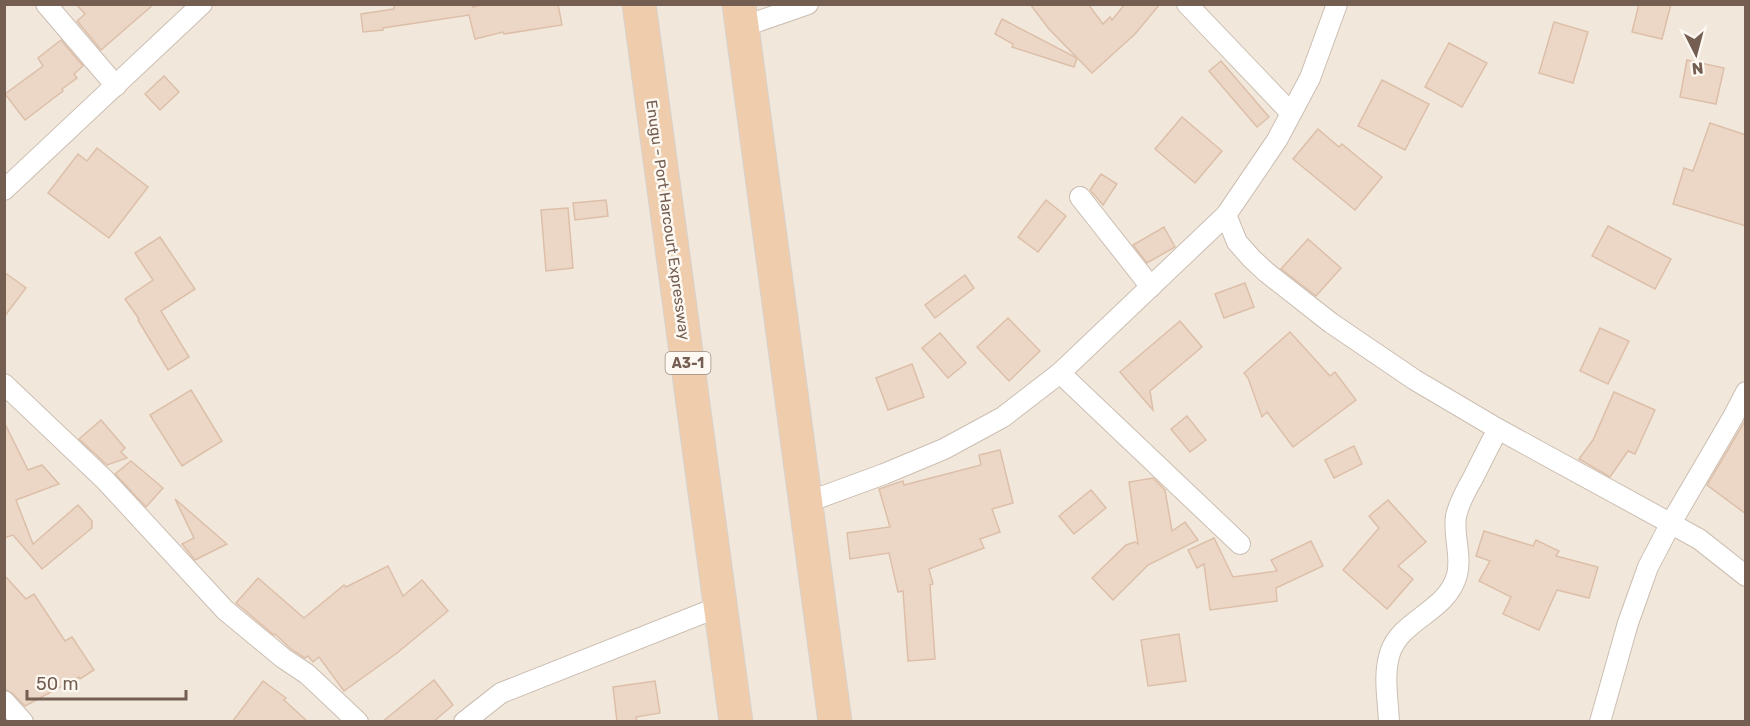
<svg xmlns="http://www.w3.org/2000/svg" width="1750" height="726" font-family="Rubik,sans-serif">
<style>
.residential{fill:#f1e8db}
.building{fill:#ecd7c7;stroke:#ddbfa9;stroke-width:1.5}
.lines{fill:none;stroke-linecap:round;stroke-linejoin:round}
.minor-casing{stroke:#ccbeb2;stroke-width:22}
.trunk-casing{stroke:#d8d2ce;stroke-width:35}
.minor{stroke:#fff;stroke-width:20}
.trunk{stroke:#eeccac;stroke-width:33}
.labels{text-anchor:middle;dominant-baseline:central;stroke-width:5;stroke-linejoin:round;paint-order:stroke}
.shield{fill:#fdf9f2;stroke:#9c8c81;stroke-width:1.5}
.shield-label{font-size:14px;font-weight:bold;fill:#735e51}
.street-label{font-size:15px;fill:#735e51;stroke:#fdf9f2}
</style>
<rect width="100%" height="100%" fill="#faf5ec"/>
<rect class="residential" x="5" y="5" width="1740" height="716"/>
<g class="building">
<polygon points="76,4 154,4 101,50 77,21 85,14"/>
<polygon points="394,4 473,4 473,7 484,4 558,4 562,25 504,34 503,32 475,39 469,15 383,28 383,30 363,32 361,14 394,9"/>
<polygon points="1030,4 1088,4 1103,24 1110,17 1112,20 1125,4 1160,4 1135,34 1092,73 1049,29"/>
<polygon points="1639,4 1671,4 1662,39 1632,32"/>
<polygon points="1002,19 1077,58 1074,67 1012,47 1013,44 995,34"/>
<polygon points="1554,22 1588,32 1573,83 1539,73"/>
<polygon points="61,40 83,66 74,74 77,78 62,89 63,91 25,120 5,94 43,66 38,58"/>
<polygon points="1449,43 1487,63 1462,107 1425,87"/>
<polygon points="1687,60 1724,68 1716,104 1680,97"/>
<polygon points="1221,61 1269,117 1257,127 1209,71"/>
<polygon points="164,76 179,92 160,110 145,94"/>
<polygon points="1382,80 1429,104 1405,150 1358,126"/>
<polygon points="1182,117 1222,151 1195,183 1155,149"/>
<polygon points="1710,123 1746,135 1746,226 1673,204 1684,168 1693,171"/>
<polygon points="1318,129 1339,147 1342,144 1382,177 1355,210 1293,159"/>
<polygon points="97,148 148,187 109,238 48,193 78,154 87,161"/>
<polygon points="1101,174 1117,184 1103,205 1090,190"/>
<polygon points="606,200 608,216 575,220 573,203"/>
<polygon points="1046,200 1066,216 1038,252 1018,237"/>
<polygon points="568,208 573,268 546,271 541,210"/>
<polygon points="1608,226 1671,259 1655,289 1592,256"/>
<polygon points="1164,227 1175,247 1147,263 1133,245"/>
<polygon points="160,237 195,289 161,311 189,357 168,370 138,320 139,319 125,299 153,280 135,253"/>
<polygon points="1308,239 1341,268 1316,296 1281,269"/>
<polygon points="4,272 26,288 4,317"/>
<polygon points="965,275 974,288 935,318 925,305"/>
<polygon points="1245,283 1254,307 1224,318 1215,294"/>
<polygon points="1008,318 1040,351 1009,381 977,347"/>
<polygon points="1180,321 1202,347 1150,391 1153,410 1120,372"/>
<polygon points="1600,328 1629,341 1608,384 1580,371"/>
<polygon points="1290,332 1330,376 1335,372 1356,400 1293,447 1267,412 1262,417 1248,378 1244,373"/>
<polygon points="940,333 966,363 948,378 922,348"/>
<polygon points="912,364 924,397 888,410 876,378"/>
<polygon points="191,390 222,441 182,466 150,415"/>
<polygon points="1614,392 1655,410 1635,454 1628,451 1610,477 1579,459 1593,440"/>
<polygon points="1187,416 1206,440 1190,452 1171,429"/>
<polygon points="1746,419 1746,514 1707,485"/>
<polygon points="101,420 125,448 121,452 127,458 107,465 79,439"/>
<polygon points="4,422 28,470 42,465 59,484 16,500 33,544 78,505 92,521 92,528 42,569 13,535 4,538"/>
<polygon points="1354,446 1362,464 1334,478 1325,460"/>
<polygon points="1000,450 1013,503 992,509 1000,532 980,539 984,548 929,569 933,584 930,585 935,659 908,661 903,591 898,592 889,553 850,559 847,533 890,527 879,489 903,481 904,485 981,465 979,455"/>
<polygon points="131,461 163,488 146,507 115,474"/>
<polygon points="1153,478 1165,490 1172,531 1185,522 1198,540 1148,565 1113,600 1092,578 1126,545 1135,542 1138,544 1129,482"/>
<polygon points="1091,490 1106,508 1074,534 1059,516"/>
<polygon points="175,499 227,544 195,560 182,544 194,538"/>
<polygon points="1388,500 1426,542 1398,566 1413,579 1387,609 1343,570 1379,528 1369,516"/>
<polygon points="1484,531 1533,546 1536,540 1559,551 1556,556 1598,567 1589,598 1557,590 1539,630 1503,614 1511,597 1479,581 1490,561 1476,556"/>
<polygon points="1214,538 1233,577 1277,571 1271,560 1311,541 1323,566 1276,588 1277,601 1210,610 1204,564 1197,568 1188,550"/>
<polygon points="388,566 403,596 422,580 448,611 397,653 344,691 319,657 313,662 308,656 305,658 290,648 275,634 274,635 236,603 258,578 304,618 344,585 346,587"/>
<polygon points="4,575 26,599 34,594 65,641 72,637 94,670 80,679 79,677 25,706 12,693 4,689"/>
<polygon points="1179,634 1186,681 1148,686 1141,640"/>
<polygon points="434,680 453,705 433,722 382,722"/>
<polygon points="263,681 286,698 284,700 308,722 232,722"/>
<polygon points="655,681 660,713 636,717 637,722 617,722 613,687"/>
</g>
<g class="lines">
<defs>
<g id="minor">
<polyline points="46,4 116,86"/>
<polyline points="1187,4 1291,113"/>
<polyline points="742,27 808,4"/>
<polyline points="4,190 202,4"/>
<polyline points="1080,197 1151,287"/>
<polyline points="1226,215 1237,242 1252,259 1266,272 1331,323 1415,380 1498,429 1699,539 1746,576"/>
<polyline points="1060,373 1240,544"/>
<polyline points="4,384 105,480 225,610 283,658 307,674 358,722"/>
<polyline points="805,503 884,474 944,449 1003,417 1060,373 1226,215 1277,140 1310,78 1337,4"/>
<polyline points="4,701 23,722"/>
<polyline points="464,722 501,693 721,606"/>
<path d="M 1389,722 C 1388,699 1383,675 1390,653 C 1401,619 1447,612 1457,575 C 1462,556 1453,536 1456,516 C 1459,503 1466,490 1473,478 C 1481,462 1489,446 1498,429"/>
<polyline points="1600,722 1628,623 1648,567 1671,523 1733,417 1746,392"/>
</g>
<g id="trunk">
<polyline points="639,4 736,722"/>
<polyline points="739,4 835,722"/>
</g>
</defs>
<use href="#minor" class="minor-casing"/>
<use href="#trunk" class="trunk-casing"/>
<use href="#minor" class="minor"/>
<use href="#trunk" class="trunk"/>
</g>
<g class="labels">
<rect class="shield" x="665.5" y="352" width="45" height="22" rx="4.5"/>
<g class="shield-label">
<text x="688" y="363">A3-1</text>
</g>
<g class="street-label">
<text transform="translate(668 220) rotate(82)">Enugu - Port Harcourt Expressway</text>
</g>
</g>
<rect width="1750" height="726" fill="none" stroke="#735e51" stroke-width="12"/>
<g transform="translate(1696 54) rotate(174)" stroke="#fdf9f2" stroke-width="4.5" paint-order="stroke">
<path d="M0-4.5L10 22L0 15L-10 22Z" fill="#735e51"/>
<text y="-9" font-size="16" font-weight="bold" text-anchor="middle" fill="#735e51">N</text>
</g>
<path d="M27 690v9h159v-9" fill="none" stroke="#735e51" stroke-width="3"/>
<text x="36" y="690" font-size="18" fill="#735e51" stroke="#fdf9f2" stroke-width="4.5" paint-order="stroke">50 m</text>
</svg>
